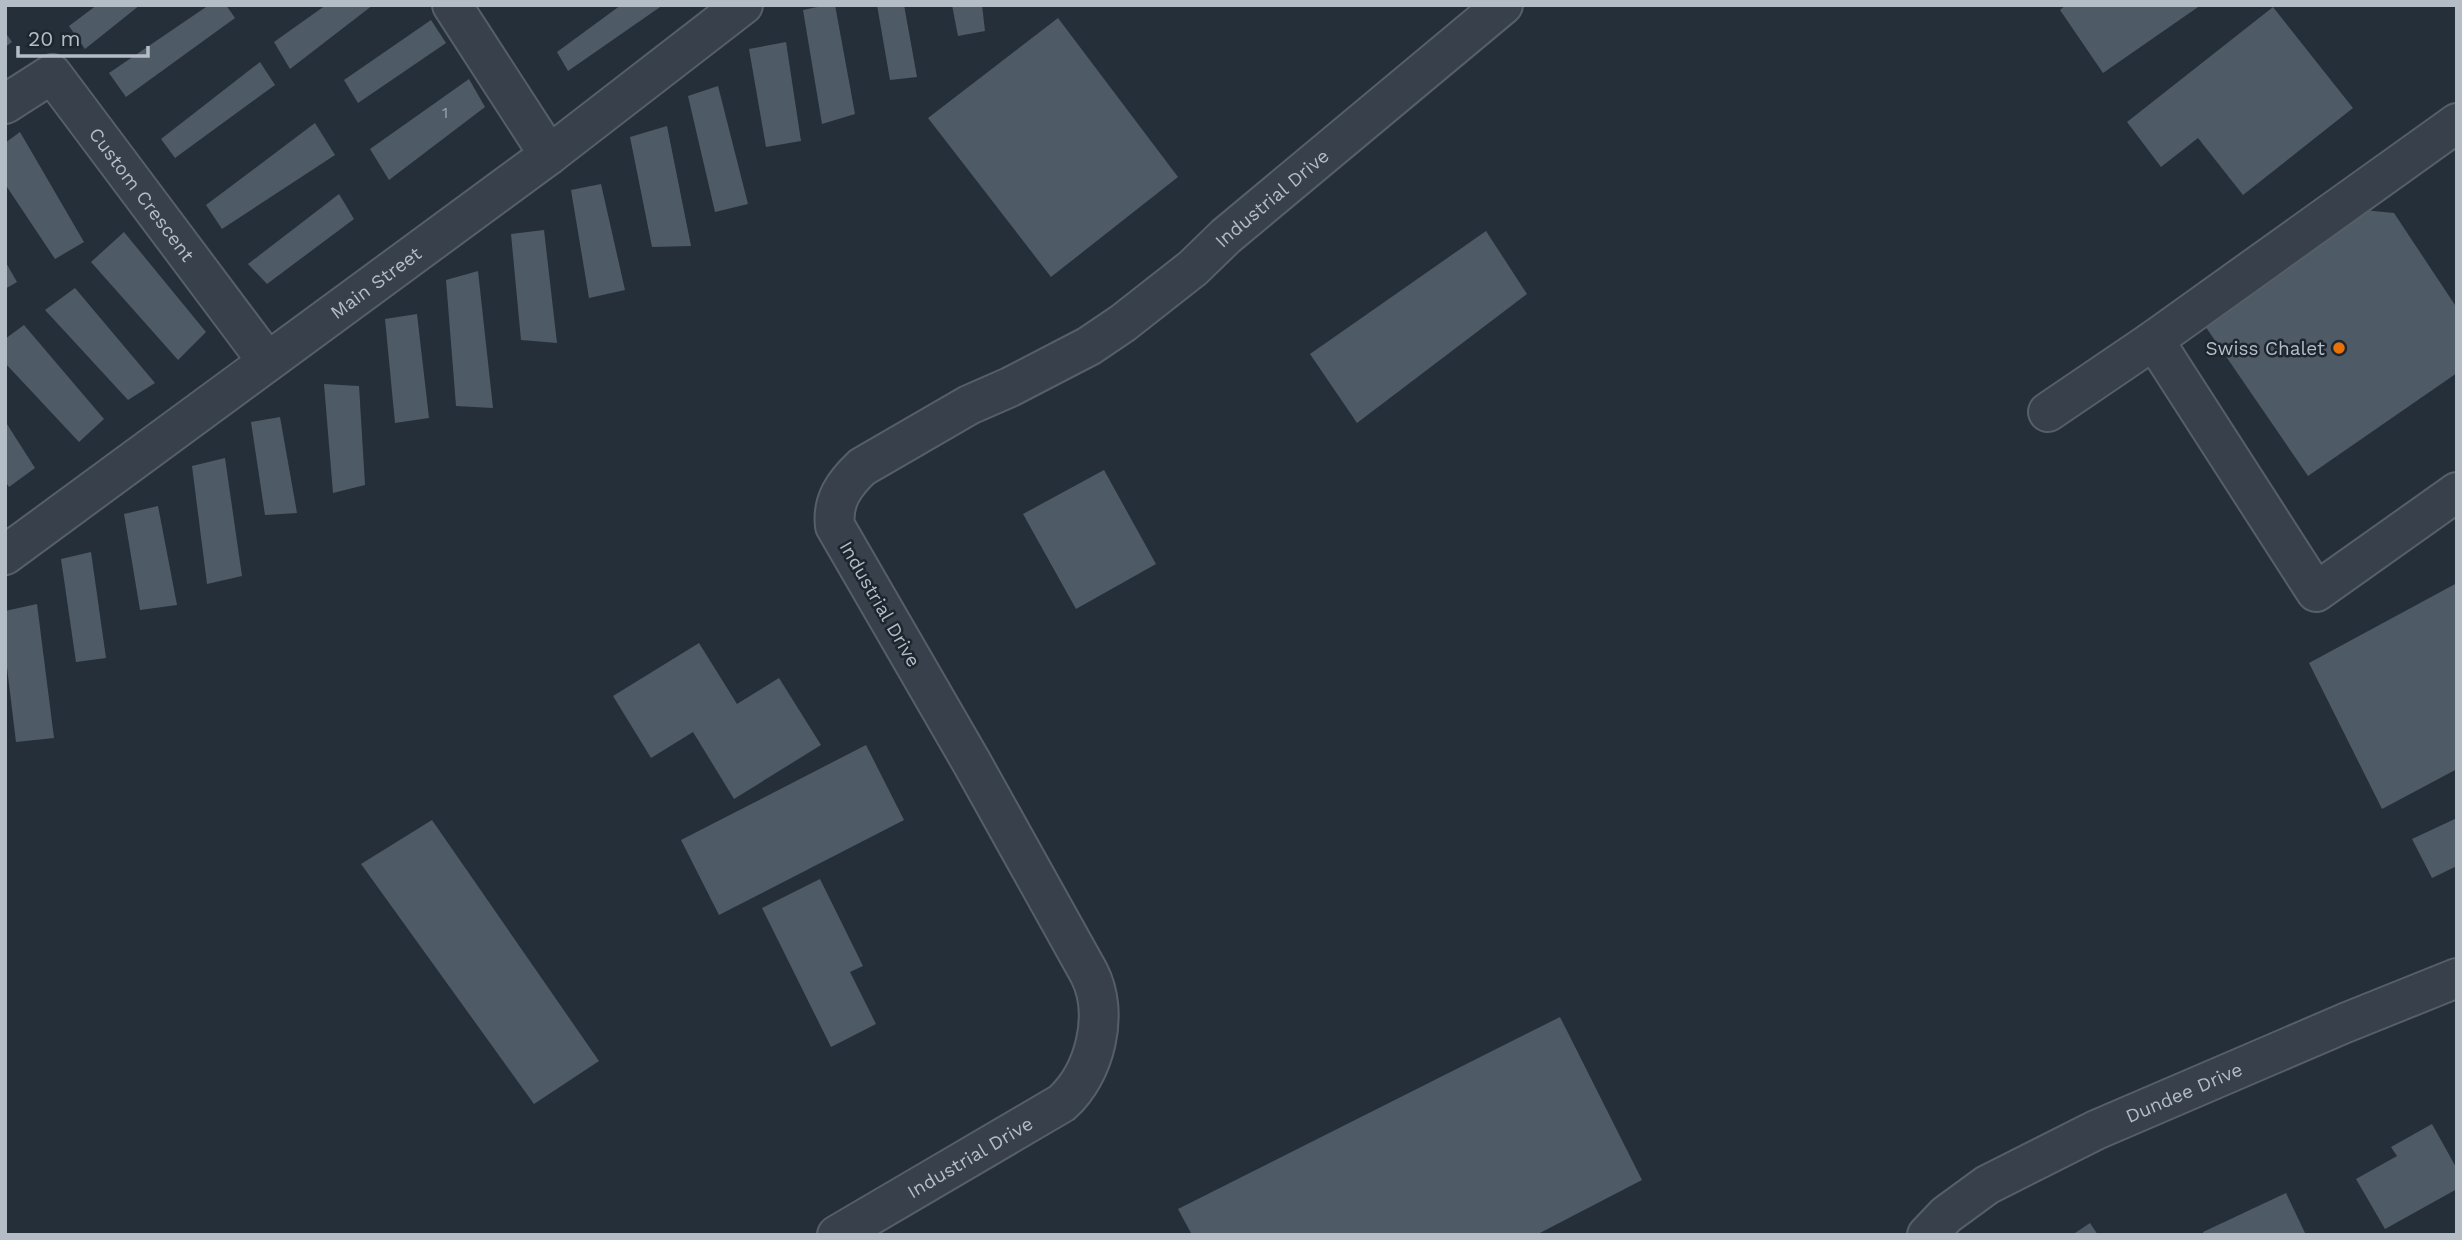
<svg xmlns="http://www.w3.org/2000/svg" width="2462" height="1240" font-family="'Work Sans',sans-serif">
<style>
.building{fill:#4e5a65}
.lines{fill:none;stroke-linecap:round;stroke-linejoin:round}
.minor-casing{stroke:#565f68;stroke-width:42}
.minor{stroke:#38414b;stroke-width:38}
.food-dot{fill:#e8710a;stroke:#1d262f;stroke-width:2.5}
.labels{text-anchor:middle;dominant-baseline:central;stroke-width:5;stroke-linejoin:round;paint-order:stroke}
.number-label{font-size:16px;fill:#9aa4ae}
.street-label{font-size:19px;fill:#b4bcc6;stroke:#1d262f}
.poi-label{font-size:19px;fill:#b4bcc6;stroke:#1d262f;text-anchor:end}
</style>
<rect width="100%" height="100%" fill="#252f3a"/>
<g class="building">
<polygon points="97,5 140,5 85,49 69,26"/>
<polygon points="209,5 226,5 235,18 126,97 109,73"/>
<polygon points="326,5 373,5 290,69 274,42"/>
<polygon points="621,5 663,5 568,71 557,52"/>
<polygon points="827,5 835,5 855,114 822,124 803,10"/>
<polygon points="877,5 904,5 917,77 890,80"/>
<polygon points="952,5 982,5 985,31 958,36"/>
<polygon points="2066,5 2201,5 2103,73 2060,10"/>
<polygon points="2273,7 2353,108 2243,195 2198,138 2161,167 2127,122"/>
<polygon points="1058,18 1178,177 1051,277 928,118"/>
<polygon points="431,20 446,43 358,103 344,80"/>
<polygon points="5,32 12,42 5,47"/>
<polygon points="786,42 801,141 766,147 749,49"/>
<polygon points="260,62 275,85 175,158 161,139"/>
<polygon points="469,79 485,107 389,180 370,149"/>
<polygon points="718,86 748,204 715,212 688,96"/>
<polygon points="315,123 335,155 222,229 206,205"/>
<polygon points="667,126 691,246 652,247 630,137"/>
<polygon points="20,132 84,242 55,259 5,184 5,143"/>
<polygon points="601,184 625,290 589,298 571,190"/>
<polygon points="339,194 354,219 267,284 248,264"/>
<polygon points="2364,210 2394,213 2457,308 2457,373 2308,476 2203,323"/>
<polygon points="544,230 557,343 521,340 511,234"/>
<polygon points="1486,231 1527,294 1357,423 1310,354"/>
<polygon points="124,232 206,332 178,360 91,262"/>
<polygon points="5,261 17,282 5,289"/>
<polygon points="478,271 493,408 456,406 446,280"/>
<polygon points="75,288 155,383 128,400 45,310"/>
<polygon points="417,314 429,418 395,423 385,319"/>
<polygon points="24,325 104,419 79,442 5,363 5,339"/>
<polygon points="324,384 359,386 365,485 333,493"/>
<polygon points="280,417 297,513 265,515 251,422"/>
<polygon points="5,421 35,468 9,487 5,481"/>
<polygon points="225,458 242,576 207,584 192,466"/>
<polygon points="1104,470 1156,564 1076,609 1023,514"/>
<polygon points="158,506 177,605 140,610 124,514"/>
<polygon points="91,552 106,658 76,662 61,559"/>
<polygon points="2457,583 2457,769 2382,809 2309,663"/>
<polygon points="37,604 54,738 16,742 5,651 5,611"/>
<polygon points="699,643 737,704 779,678 821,745 734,799 693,732 651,758 613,696"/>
<polygon points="866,745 904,820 719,915 681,840"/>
<polygon points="2457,818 2457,866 2432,878 2412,839"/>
<polygon points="432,820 599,1061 534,1104 361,864"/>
<polygon points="820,879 863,966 850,972 876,1024 831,1047 762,908"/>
<polygon points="1560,1017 1642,1180 1536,1235 1192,1235 1178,1209"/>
<polygon points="2432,1124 2457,1169 2457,1189 2385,1229 2356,1179 2397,1156 2391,1147"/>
<polygon points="2286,1193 2306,1235 2204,1235 2203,1232"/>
<polygon points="2090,1223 2098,1235 2072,1235"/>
</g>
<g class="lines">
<defs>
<g id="minor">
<polyline points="452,5 549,155"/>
<path id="s1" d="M 5,104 L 52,74 L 267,361"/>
<polyline points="2457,123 2154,340 2316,592 2457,492"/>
<polyline points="2048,412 2154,340"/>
<path id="s2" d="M 5,555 L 549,155 L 743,5"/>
<path id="s3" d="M 837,1235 L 1062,1103 C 1095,1073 1110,1014 1089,973 L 972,763 L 835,526 C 832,501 844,484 862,467 L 969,405 L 1010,387 L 1089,346 L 1123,323 L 1193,268 L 1226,236 L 1503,5"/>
<path id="s4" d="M 1927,1235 L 1946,1215 L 1987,1185 L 2096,1130 L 2345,1023 L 2457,978"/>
</g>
</defs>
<use href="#minor" class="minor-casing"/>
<use href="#minor" class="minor"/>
</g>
<circle class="food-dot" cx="2339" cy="348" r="7"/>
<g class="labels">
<g class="number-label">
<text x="445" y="112">1</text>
</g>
<g class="street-label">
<text stroke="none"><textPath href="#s1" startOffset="206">Custom Crescent</textPath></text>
<text stroke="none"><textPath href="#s3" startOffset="1477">Industrial Drive</textPath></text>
<text stroke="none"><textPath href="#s2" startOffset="460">Main Street</textPath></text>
<text transform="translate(880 604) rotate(60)">Industrial Drive</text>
<text stroke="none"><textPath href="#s4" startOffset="296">Dundee Drive</textPath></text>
<text stroke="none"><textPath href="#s3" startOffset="154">Industrial Drive</textPath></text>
</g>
<g class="poi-label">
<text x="2325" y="348">Swiss Chalet</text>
</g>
</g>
<rect width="2462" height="1240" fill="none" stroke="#b4bcc6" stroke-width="14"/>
<path d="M18 46v10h130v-10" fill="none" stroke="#b4bcc6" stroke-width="3.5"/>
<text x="28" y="46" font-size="21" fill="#b4bcc6" stroke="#1d262f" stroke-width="5" paint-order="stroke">20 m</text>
</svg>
